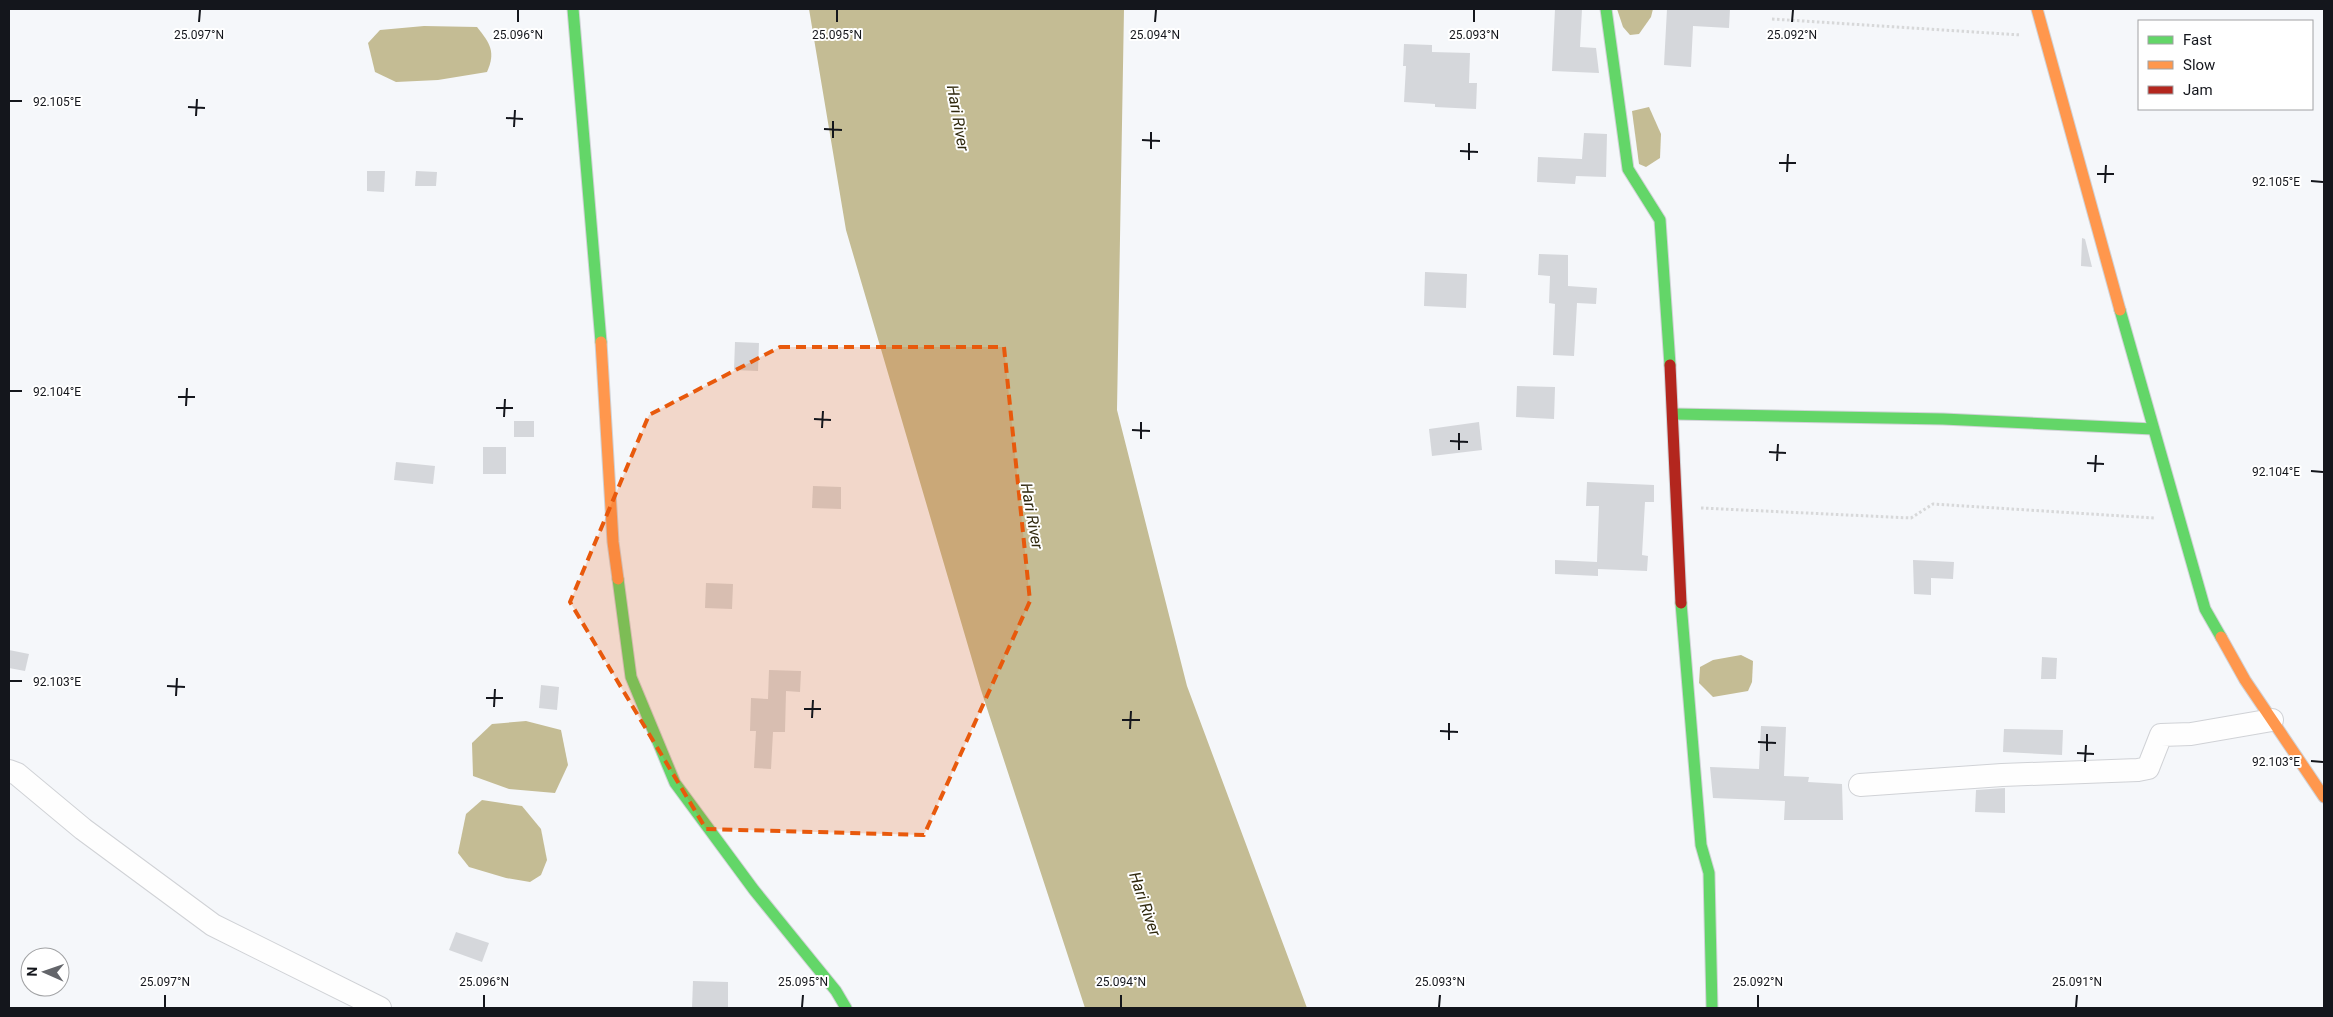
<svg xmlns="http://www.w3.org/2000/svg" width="2333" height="1017" font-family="Roboto,sans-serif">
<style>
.water{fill:#c4bc94}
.building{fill:#d5d7db}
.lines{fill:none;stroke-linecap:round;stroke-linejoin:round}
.street-casing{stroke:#d0d2d6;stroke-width:24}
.fast-casing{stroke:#d0d2d6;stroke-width:13}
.slow-casing{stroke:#d0d2d6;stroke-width:13}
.jam-casing{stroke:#d0d2d6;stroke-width:13}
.path{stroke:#d7d8d9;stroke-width:3;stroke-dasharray:2.5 2.5;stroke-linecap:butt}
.street{stroke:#fefefe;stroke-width:22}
.fast{stroke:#63d668;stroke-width:11}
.slow{stroke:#ff974d;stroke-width:11}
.jam{stroke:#b3261e;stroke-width:11}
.marked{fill:#e8590c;fill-opacity:0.2;stroke:#e8590c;stroke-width:4;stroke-dasharray:10 6;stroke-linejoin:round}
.ticks{fill:none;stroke:#14161c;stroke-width:2}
.labels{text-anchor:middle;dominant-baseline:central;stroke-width:4;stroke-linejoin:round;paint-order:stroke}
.water-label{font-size:16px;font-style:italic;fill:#30290e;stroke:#fff}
.ticks-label{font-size:12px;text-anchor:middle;fill:#14161c;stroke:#fff;stroke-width:4;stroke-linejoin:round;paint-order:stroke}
</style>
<rect width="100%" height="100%" fill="#f5f7fa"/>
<g class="water">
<polygon points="809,9 1124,9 1117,410 1187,686 1307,1008 1085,1008 981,690 846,230"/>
<polygon points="1617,9 1653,9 1651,17 1639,34 1630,35 1623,27"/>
<path d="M 424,26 L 477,27 C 490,43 496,52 487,72 L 438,80 L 396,82 L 375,72 L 368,43 L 380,30 Z"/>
<polygon points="1649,107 1661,134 1660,158 1646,167 1639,164 1632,111"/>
<polygon points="1741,655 1753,661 1752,682 1748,691 1713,697 1699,683 1700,667 1713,660"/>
<polygon points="526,721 561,730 568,765 555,793 509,789 473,776 472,743 492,724"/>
<polygon points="482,800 522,806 541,829 547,860 541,875 530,882 506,878 469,867 458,853 466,814"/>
</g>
<g class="building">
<polygon points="1555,9 1582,9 1580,47 1596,48 1599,73 1552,71"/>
<polygon points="1667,9 1730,9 1729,28 1693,26 1691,67 1664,65"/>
<polygon points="1404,44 1432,45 1432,52 1470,53 1469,83 1477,83 1476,109 1435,107 1435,104 1404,102 1406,66 1403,66"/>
<polygon points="1584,133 1607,134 1606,177 1576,176 1575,184 1537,182 1538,157 1582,159"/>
<polygon points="367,171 385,171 384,192 367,191"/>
<polygon points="416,171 437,172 436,186 415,186"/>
<polygon points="2082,238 2085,239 2092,267 2081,266"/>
<polygon points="1539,254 1568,255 1568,286 1597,288 1596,304 1577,303 1574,356 1553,355 1555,304 1549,303 1550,276 1538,275"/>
<polygon points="1425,272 1467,274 1466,308 1424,306"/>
<polygon points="735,342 759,343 758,371 734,370"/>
<polygon points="1517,386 1555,387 1554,419 1516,417"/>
<rect x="514" y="421" width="20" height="16"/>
<polygon points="1479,422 1482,450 1432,456 1429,429"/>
<rect x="483" y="447" width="23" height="27"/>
<polygon points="396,462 435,466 433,484 394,480"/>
<polygon points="1587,482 1654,485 1654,502 1645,502 1642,555 1648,556 1647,571 1598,569 1598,576 1555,574 1555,560 1597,562 1599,506 1586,506"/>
<polygon points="813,486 841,487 841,509 812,508"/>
<polygon points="1913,560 1954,562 1953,579 1931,578 1931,595 1914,594"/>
<polygon points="706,583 733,584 732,609 705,608"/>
<polygon points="9,650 29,654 25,671 9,668"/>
<polygon points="2042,657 2057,658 2056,679 2041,679"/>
<polygon points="769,670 801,671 800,692 786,691 785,732 773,732 771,769 754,768 756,731 750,731 751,698 768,699"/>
<polygon points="541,685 559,687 557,710 539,708"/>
<polygon points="1761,726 1786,727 1784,776 1809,777 1808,782 1842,784 1843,820 1784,820 1785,801 1713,798 1710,767 1759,769"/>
<polygon points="2004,729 2063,730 2062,755 2003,752"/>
<polygon points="2005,788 2005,813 1975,812 1976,790"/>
<polygon points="456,932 489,943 482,962 449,950"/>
<polygon points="693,981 728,982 728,1008 692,1008"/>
</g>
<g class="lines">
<defs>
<g id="street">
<polyline points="9,771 17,774 83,829 213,925 380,1008"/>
<polyline points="1860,785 2002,775 2138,770 2148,768 2161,735 2191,734 2272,720"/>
</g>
<g id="fast">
<polyline points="573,9 601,342"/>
<polyline points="1606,9 1628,169 1660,220 1670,365"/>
<polyline points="2120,310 2205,609 2221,637"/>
<polyline points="1674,414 1943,419 2153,429"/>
<polyline points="618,579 631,677 675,783 754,890 836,991 846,1008"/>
<polyline points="1681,603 1701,845 1709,873 1712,1008"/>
</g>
<g id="slow">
<polyline points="2037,9 2120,310"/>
<polyline points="601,342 613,542 618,579"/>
<polyline points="2221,637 2245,680 2324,797"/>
</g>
<polyline id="jam" points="1670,365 1681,603"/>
</defs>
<use href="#street" class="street-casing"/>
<use href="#fast" class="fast-casing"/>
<use href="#slow" class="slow-casing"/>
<use href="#jam" class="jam-casing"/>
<g class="path">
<polyline points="1772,19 2021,35"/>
<polyline points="1701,508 1911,518 1933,504 2154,518"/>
</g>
<use href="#street" class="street"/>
<use href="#fast" class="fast"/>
<use href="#slow" class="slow"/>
<use href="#jam" class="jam"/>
</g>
<path class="marked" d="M 780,347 L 1004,347 L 1030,601 L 924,835 L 706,829 L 570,602 L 649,415 Z"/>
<path class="ticks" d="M 199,22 L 200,10M 518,22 L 518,10M 837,22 L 837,10M 1155,22 L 1156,10M 1474,22 L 1474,10M 1792,22 L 1793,10M 10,101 L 22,101M 188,107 L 205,108M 196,116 L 197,99M 506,118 L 523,119M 514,127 L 515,110M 824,129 L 842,130M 833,138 L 833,121M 1142,140 L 1160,141M 1151,149 L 1151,132M 1460,151 L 1478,152M 1469,160 L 1469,143M 1779,163 L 1796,163M 1787,172 L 1788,154M 2097,174 L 2114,174M 2311,181 L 2323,182M 2105,183 L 2106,165M 10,391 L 22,391M 178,397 L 195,397M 186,406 L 187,388M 496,408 L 513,408M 504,417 L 505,399M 814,419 L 831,420M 822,428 L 823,411M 1132,430 L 1150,431M 1141,439 L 1141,422M 1450,441 L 1468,442M 1459,450 L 1459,433M 1769,452 L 1786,453M 1777,461 L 1778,444M 2087,463 L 2104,464M 2311,471 L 2323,472M 2095,472 L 2096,455M 10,681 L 22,681M 167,686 L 185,687M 176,696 L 177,678M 486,698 L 503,698M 494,707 L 495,689M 804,709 L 821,709M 812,718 L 813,700M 1122,720 L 1140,720M 1130,729 L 1131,711M 1440,731 L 1458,732M 1449,740 L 1449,723M 1758,742 L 1776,743M 1767,751 L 1767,734M 2077,753 L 2094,754M 2311,761 L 2323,762M 2085,762 L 2086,745M 165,1007 L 165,995M 484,1007 L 484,995M 802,1007 L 803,995M 1121,1007 L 1121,995M 1439,1007 L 1440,995M 1758,1007 L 1758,995M 2076,1007 L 2077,995"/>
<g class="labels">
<g class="water-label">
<text transform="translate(958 118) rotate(80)">Hari River</text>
<text transform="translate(1032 516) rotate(80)">Hari River</text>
<text transform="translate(1145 904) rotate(71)">Hari River</text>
</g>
</g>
<g class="ticks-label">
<text x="199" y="39">25.097°N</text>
<text x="518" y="39">25.096°N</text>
<text x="837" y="39">25.095°N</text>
<text x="1155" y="39">25.094°N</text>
<text x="1474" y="39">25.093°N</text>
<text x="1792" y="39">25.092°N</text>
<text x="57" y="106">92.105°E</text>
<text x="2276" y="186">92.105°E</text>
<text x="57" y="396">92.104°E</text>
<text x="2276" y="476">92.104°E</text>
<text x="57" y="686">92.103°E</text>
<text x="2276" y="766">92.103°E</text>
<text x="1440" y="986">25.093°N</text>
<text x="165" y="986">25.097°N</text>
<text x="484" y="986">25.096°N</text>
<text x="803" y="986">25.095°N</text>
<text x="1121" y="986">25.094°N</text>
<text x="1758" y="986">25.092°N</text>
<text x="2077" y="986">25.091°N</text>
</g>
<rect width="2333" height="1017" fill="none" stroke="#14161c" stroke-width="20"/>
<rect x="2138" y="20" width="175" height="90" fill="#ffffff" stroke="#a1a2a4"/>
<rect x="2148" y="36" width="25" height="8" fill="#63d668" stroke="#a1a2a4"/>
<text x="2183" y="45" font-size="15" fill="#14161c">Fast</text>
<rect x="2148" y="61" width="25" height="8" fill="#ff974d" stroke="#a1a2a4"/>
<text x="2183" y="70" font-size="15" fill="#14161c">Slow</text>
<rect x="2148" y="86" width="25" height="8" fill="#b3261e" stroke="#a1a2a4"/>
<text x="2183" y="95" font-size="15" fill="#14161c">Jam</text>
<g transform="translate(45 972) rotate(272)"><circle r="24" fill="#ffffff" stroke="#a1a2a4"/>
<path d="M0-4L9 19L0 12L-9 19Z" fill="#63656a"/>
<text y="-8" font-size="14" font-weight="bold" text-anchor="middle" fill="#14161c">N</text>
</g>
</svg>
